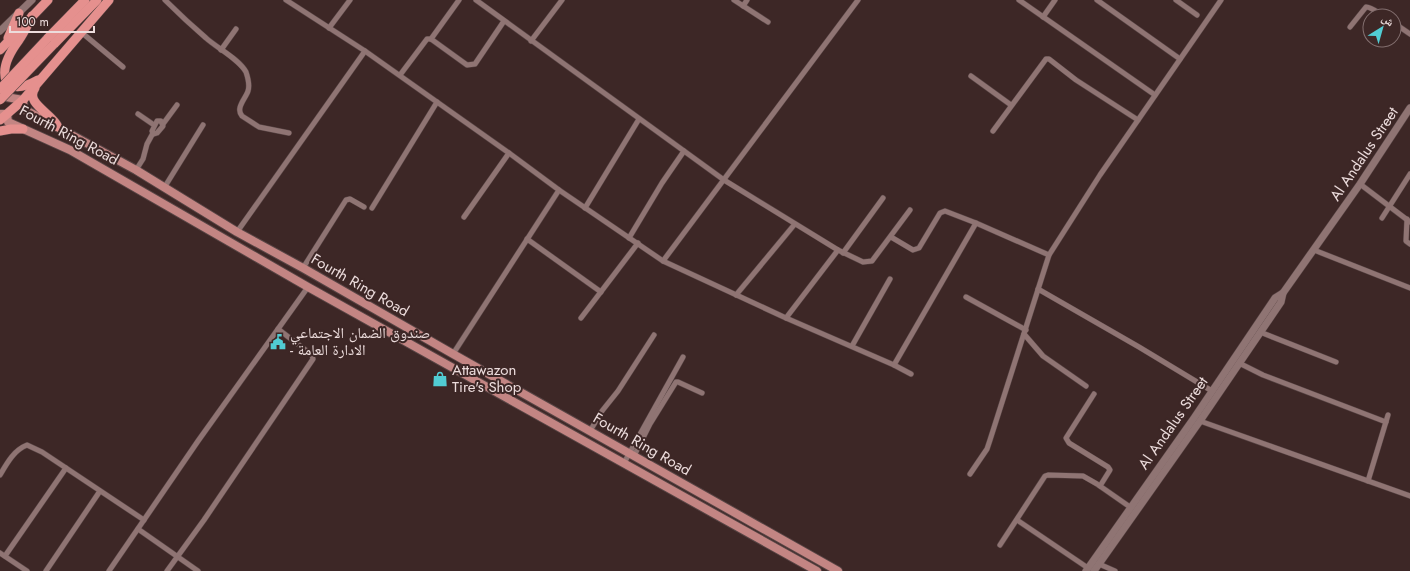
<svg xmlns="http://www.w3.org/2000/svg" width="1410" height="571" font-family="Jost,'Noto Naskh Arabic',sans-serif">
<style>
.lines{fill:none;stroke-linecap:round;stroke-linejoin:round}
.street-casing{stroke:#574444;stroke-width:6}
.secondary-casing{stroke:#574444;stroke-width:8}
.primary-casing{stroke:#574444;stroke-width:10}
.highway-casing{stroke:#574444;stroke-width:10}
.street{stroke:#8f7473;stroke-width:5}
.secondary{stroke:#8f7473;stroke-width:7}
.primary{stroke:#c38583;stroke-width:8}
.highway{stroke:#e5908e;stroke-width:9}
.highway-bridge-casing{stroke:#574444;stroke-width:10;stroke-linecap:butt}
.highway-bridge{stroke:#e5908e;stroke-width:9}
.labels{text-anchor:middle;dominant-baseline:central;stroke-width:4;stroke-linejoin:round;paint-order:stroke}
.street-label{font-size:15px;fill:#ecdcdc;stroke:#3d2726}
.poi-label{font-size:15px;fill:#ecdcdc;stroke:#3d2726;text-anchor:start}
</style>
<rect width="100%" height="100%" fill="#3d2726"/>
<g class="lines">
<defs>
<g id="street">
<path d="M 165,0 C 178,13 192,26 206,38 C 217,48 239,59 246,72 C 248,78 250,85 248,91 C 246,98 235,108 242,116 L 259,127 L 289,133"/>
<polyline points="286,0 365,51 509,153 559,190 663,261 786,318 894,365 911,374"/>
<polyline points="476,0 724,180 838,250 863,262 872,261 910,210"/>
<polyline points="734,0 768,22"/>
<polyline points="1019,0 1155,95"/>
<polyline points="1097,0 1180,59"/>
<polyline points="1176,0 1197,15"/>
<polyline points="743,6 747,0"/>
<polyline points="1043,17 1055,0"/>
<polyline points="1394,23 1410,34"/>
<path d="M 1350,27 L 1366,7 C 1372,7 1378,13 1383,16"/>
<polyline points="329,28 350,0"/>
<polyline points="81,32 123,67"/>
<polyline points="431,39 459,0"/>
<polyline points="531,41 562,0"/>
<polyline points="221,50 236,29"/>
<polyline points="400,75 427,39 431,39 467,65 475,64 504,21"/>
<polyline points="971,76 1011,105"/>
<polyline points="138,114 154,125"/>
<polygon points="157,121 161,121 163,126 157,133 154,134 152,131"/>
<polyline points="163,124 177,105"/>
<polyline points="993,131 1046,59 1049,59 1076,80 1138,120"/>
<polyline points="136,170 143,159 147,144 153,133"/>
<polyline points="1360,184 1410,222"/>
<polyline points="164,188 203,125"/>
<polyline points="372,208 437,102"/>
<polyline points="585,208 639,119"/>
<polyline points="464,217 509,153"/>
<polyline points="1382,218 1410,174"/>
<polyline points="1407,219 1406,241 1410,244"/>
<polyline points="237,232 365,51"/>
<polyline points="891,237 913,250 919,248 940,213 945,211 976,223 1049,255"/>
<polyline points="629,238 662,183 684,151"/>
<polyline points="527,239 601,292"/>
<polyline points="1314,250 1410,288"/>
<polyline points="843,253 883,198"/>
<polyline points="663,261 858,0"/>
<polyline points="303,268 346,200 350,199 364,207"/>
<polyline points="1038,289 1139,347 1212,391"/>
<polyline points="736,295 794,225"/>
<polyline points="966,297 1026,330"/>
<polyline points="581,318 638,243"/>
<polyline points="786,318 838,250"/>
<polyline points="1260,332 1336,362"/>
<polyline points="1024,334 1043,356 1086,386"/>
<polyline points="852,346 890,279"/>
<polyline points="453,354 559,190"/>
<polyline points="1239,363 1263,375 1386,422"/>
<polyline points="894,365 976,223"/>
<polyline points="1094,394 1066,438 1069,443 1108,467 1110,470 1100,486"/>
<polyline points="1200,421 1410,496"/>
<polyline points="590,431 602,411 618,391 654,335"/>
<polyline points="634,456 650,424 676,382 678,382 702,393"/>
<polyline points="624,463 683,357"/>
<polyline points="970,474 987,449 990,440 1049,255 1100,175 1221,0"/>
<path d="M 0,475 C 7,463 14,450 27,445 L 42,452 L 144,520"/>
<polyline points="1368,481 1388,415"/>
<polyline points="1017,520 1088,568"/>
<polyline points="138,529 198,571"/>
<polyline points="1000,545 1045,476 1048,475 1083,476 1097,484 1130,507"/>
<polyline points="0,553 27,571"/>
<polyline points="5,556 66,468"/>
<polyline points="1099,564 1115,571"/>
<polyline points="46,571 100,491"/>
<polyline points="109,571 198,441 308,287"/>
<polyline points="167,571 204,520 313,359 312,355 278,329"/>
</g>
<g id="secondary">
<polyline points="0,31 32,0"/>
<polyline points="1086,571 1194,418 1275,298 1283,293 1360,184 1410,108"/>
<polyline points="1094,571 1200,421 1281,302 1283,293"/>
</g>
<g id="primary">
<polyline points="1,92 6,97 23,100 24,109 136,170 237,232 303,268 453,354 838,571"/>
<polyline points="0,114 7,114 8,122 70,150 308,287 817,571"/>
</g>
<g id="highway">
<path d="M 32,16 C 28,24 24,33 19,40 C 10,52 0,69 7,83 C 16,91 29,85 38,80"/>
<polyline points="8,38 19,13"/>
<polyline points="47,39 85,0"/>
<polyline points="54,44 97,0"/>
<polyline points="0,50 48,0"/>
<path d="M 35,88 C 24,103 53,114 58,127"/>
<polyline points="0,120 23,100 109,0"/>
<polyline points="0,131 11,129 23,129"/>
</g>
</defs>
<use href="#street" class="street-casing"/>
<use href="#secondary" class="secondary-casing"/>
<use href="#primary" class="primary-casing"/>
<use href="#highway" class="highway-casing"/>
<use href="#street" class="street"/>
<use href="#secondary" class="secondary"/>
<use href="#primary" class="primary"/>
<use href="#highway" class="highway"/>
<defs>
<g id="highway-bridge">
<polyline points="0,89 47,39"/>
<polyline points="0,100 54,44"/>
</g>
</defs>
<use href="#highway-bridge" class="highway-bridge-casing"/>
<use href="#highway-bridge" class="highway-bridge"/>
</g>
<defs>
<symbol id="civic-bare" viewBox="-9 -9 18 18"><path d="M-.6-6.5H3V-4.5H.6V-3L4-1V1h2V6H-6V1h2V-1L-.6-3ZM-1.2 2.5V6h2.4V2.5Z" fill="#51ccd3" stroke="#3d2726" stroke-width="2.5" paint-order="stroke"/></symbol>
<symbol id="shop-bare" viewBox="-9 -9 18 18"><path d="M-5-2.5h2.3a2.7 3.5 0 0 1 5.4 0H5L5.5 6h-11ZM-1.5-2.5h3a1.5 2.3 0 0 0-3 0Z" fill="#51ccd3" stroke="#3d2726" stroke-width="2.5" paint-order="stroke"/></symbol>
</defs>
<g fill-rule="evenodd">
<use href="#civic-bare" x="267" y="331" width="22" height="22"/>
<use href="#shop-bare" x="429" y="368" width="22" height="22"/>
</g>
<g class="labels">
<g class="street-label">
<text transform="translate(69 135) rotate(28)">Fourth Ring Road</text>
<text transform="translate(1364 154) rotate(-56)">Al Andalus Street</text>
<text transform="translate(360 285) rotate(30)">Fourth Ring Road</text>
<text transform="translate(1173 423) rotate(-55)">Al Andalus Street</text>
<text transform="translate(642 444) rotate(30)">Fourth Ring Road</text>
</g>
<g class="poi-label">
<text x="290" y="333">صندوق الضمان الاجتماعي<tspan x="290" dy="17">- الادارة العامة</tspan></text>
<text x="452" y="370">Attawazon<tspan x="452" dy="17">Tire's Shop</tspan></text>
</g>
</g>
<g transform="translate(1382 28) rotate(37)"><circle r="19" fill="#3d2726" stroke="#836f6f"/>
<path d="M0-3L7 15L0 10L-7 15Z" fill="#51ccd3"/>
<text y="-6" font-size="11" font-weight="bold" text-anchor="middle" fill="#ecdcdc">ش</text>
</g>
<path d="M10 26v6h84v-6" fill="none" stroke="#ecdcdc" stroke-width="2"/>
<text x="16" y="26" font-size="12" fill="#ecdcdc" stroke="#3d2726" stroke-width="3" paint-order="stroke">100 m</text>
</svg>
